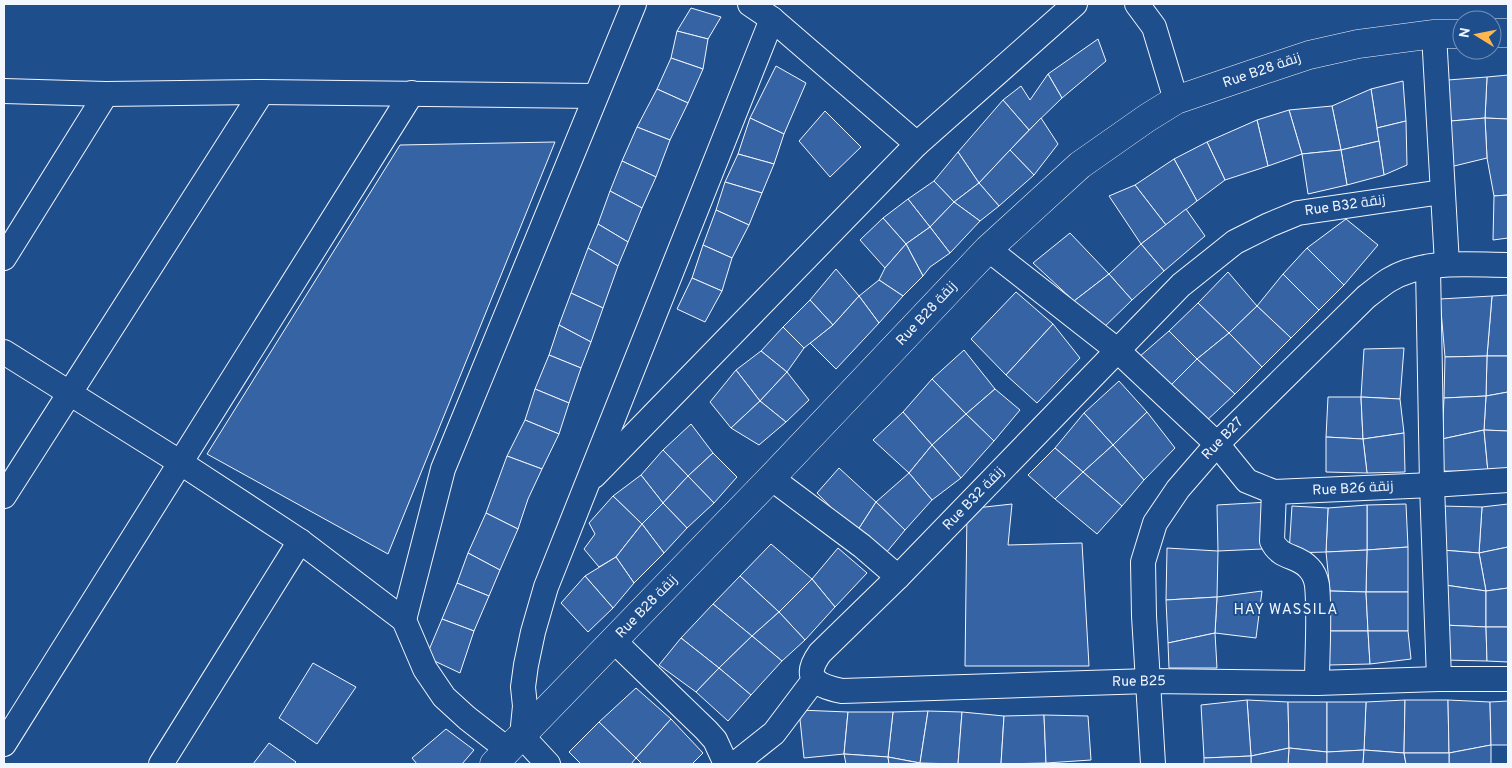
<svg xmlns="http://www.w3.org/2000/svg" width="1512" height="768" font-family="Overpass,Cairo,sans-serif">
<style>
.building{fill:#3563a3;stroke:#f2f6ff}
.lines{fill:none;stroke-linecap:round;stroke-linejoin:round}
.street-casing{stroke:#f2f6ff;stroke-width:26}
.secondary-casing{stroke:#f2f6ff;stroke-width:29}
.street{stroke:#1f4e8c;stroke-width:24}
.secondary{stroke:#1f4e8c;stroke-width:28}
.labels{text-anchor:middle;dominant-baseline:central;stroke-width:4;stroke-linejoin:round;paint-order:stroke}
.street-label{font-size:14px;fill:#f2f6ff;stroke:#1f4e8c}
.neighbourhood-label{font-size:15px;letter-spacing:1px;fill:#f2f6ff;stroke:#1f4e8c}
</style>
<rect width="100%" height="100%" fill="#1f4e8c"/>
<g class="building">
<polygon points="691,8 721,17 708,39 677,31"/>
<polygon points="677,31 708,39 703,69 671,58"/>
<polygon points="1098,39 1106,61 1062,98 1048,74"/>
<polygon points="671,58 703,69 688,103 657,89"/>
<polygon points="776,66 806,83 784,134 750,118"/>
<polygon points="1048,74 1062,98 1029,130 1003,100 1021,86 1030,100"/>
<polygon points="1508,75 1508,119 1485,118 1487,77"/>
<polygon points="1487,77 1485,118 1451,121 1448,80"/>
<polygon points="1403,81 1406,121 1377,128 1371,89"/>
<polygon points="657,89 688,103 670,140 637,127"/>
<polygon points="1371,89 1379,141 1341,150 1332,106"/>
<polygon points="1003,100 1029,130 979,183 958,152"/>
<polygon points="1332,106 1341,150 1302,154 1289,110"/>
<polygon points="1289,110 1302,154 1268,166 1257,120"/>
<polygon points="825,111 861,147 830,177 799,141"/>
<polygon points="750,118 784,134 774,164 738,154"/>
<polygon points="1041,118 1058,144 1034,175 1010,150"/>
<polygon points="1485,118 1508,119 1508,195 1494,196 1487,158"/>
<polygon points="1485,118 1487,158 1450,167 1451,121"/>
<polygon points="1257,120 1268,166 1225,180 1207,142"/>
<polygon points="1406,121 1407,165 1384,175 1377,128"/>
<polygon points="637,127 670,140 656,177 622,161"/>
<polygon points="1379,141 1384,175 1347,185 1341,150"/>
<polygon points="555,142 388,554 207,454 400,145"/>
<polygon points="1207,142 1225,180 1197,201 1174,159"/>
<polygon points="1010,150 1034,175 999,206 979,183"/>
<polygon points="1341,150 1347,185 1308,194 1302,154"/>
<polygon points="958,152 979,183 954,202 934,181"/>
<polygon points="738,154 774,164 762,193 725,182"/>
<polygon points="1174,159 1197,201 1166,225 1135,185"/>
<polygon points="622,161 656,177 642,208 610,191"/>
<polygon points="934,181 954,202 930,227 908,199"/>
<polygon points="725,182 762,193 749,225 716,210"/>
<polygon points="979,183 999,206 980,221 954,202"/>
<polygon points="1135,185 1166,225 1141,244 1109,196"/>
<polygon points="610,191 642,208 628,242 598,224"/>
<polygon points="1508,195 1508,238 1493,240 1494,196"/>
<polygon points="908,199 930,227 906,244 883,218"/>
<polygon points="954,202 980,221 950,253 930,227"/>
<polygon points="1186,209 1205,236 1164,271 1141,244"/>
<polygon points="716,210 749,225 732,258 703,245"/>
<polygon points="883,218 906,244 885,268 860,240"/>
<polygon points="1346,219 1378,245 1344,285 1307,248"/>
<polygon points="598,224 628,242 618,266 588,248"/>
<polygon points="930,227 950,253 930,267 923,276 906,244"/>
<polygon points="1070,233 1109,274 1074,301 1033,263"/>
<polygon points="906,244 923,276 903,296 879,280 885,268"/>
<polygon points="1141,244 1164,271 1132,300 1109,274"/>
<polygon points="703,245 732,258 722,291 692,278"/>
<polygon points="588,248 618,266 603,308 571,293"/>
<polygon points="1307,248 1344,285 1319,310 1283,274"/>
<polygon points="836,269 859,296 833,325 810,300"/>
<polygon points="1228,272 1257,306 1229,333 1198,303"/>
<polygon points="1109,274 1132,300 1099,332 1074,301"/>
<polygon points="1283,274 1319,310 1291,338 1257,306"/>
<polygon points="692,278 722,291 705,322 677,309"/>
<polygon points="879,280 903,296 879,323 859,296"/>
<polygon points="1016,292 1053,324 1006,375 971,339"/>
<polygon points="571,293 603,308 591,342 559,325"/>
<polygon points="1508,295 1508,356 1487,356 1492,296"/>
<polygon points="859,296 879,323 836,369 810,343 833,325"/>
<polygon points="1492,296 1487,356 1445,357 1440,299"/>
<polygon points="810,300 833,325 804,348 783,327"/>
<polygon points="1198,303 1229,333 1197,359 1169,331"/>
<polygon points="1257,306 1291,338 1262,367 1229,333"/>
<polygon points="1053,324 1080,358 1037,403 1006,375"/>
<polygon points="559,325 591,342 581,368 549,355"/>
<polygon points="783,327 804,348 787,372 761,351"/>
<polygon points="1169,331 1197,359 1171,385 1139,357"/>
<polygon points="1229,333 1262,367 1235,394 1197,359"/>
<polygon points="1404,348 1400,399 1361,397 1364,349"/>
<polygon points="964,350 995,389 966,414 932,379"/>
<polygon points="761,351 787,372 760,401 736,370"/>
<polygon points="549,355 581,368 569,403 535,389"/>
<polygon points="1487,356 1508,356 1508,392 1486,396"/>
<polygon points="1487,356 1486,396 1444,398 1445,357"/>
<polygon points="1197,359 1235,394 1204,423 1171,385"/>
<polygon points="736,370 760,401 731,428 710,402"/>
<polygon points="787,372 809,400 786,422 760,401"/>
<polygon points="932,379 966,414 932,445 903,412"/>
<polygon points="1119,381 1147,412 1113,445 1084,413"/>
<polygon points="535,389 569,403 559,434 525,420"/>
<polygon points="995,389 1020,410 994,441 966,414"/>
<polygon points="1508,392 1508,431 1484,430 1486,396"/>
<polygon points="1486,396 1484,430 1442,439 1444,398"/>
<polygon points="1328,397 1361,397 1363,439 1326,437"/>
<polygon points="1361,397 1400,399 1404,433 1363,439"/>
<polygon points="760,401 786,422 759,445 731,428"/>
<polygon points="903,412 932,445 909,473 873,440"/>
<polygon points="1147,412 1175,448 1144,480 1113,445"/>
<polygon points="1084,413 1113,445 1083,472 1055,448"/>
<polygon points="966,414 994,441 961,478 932,445"/>
<polygon points="525,420 559,434 542,469 507,456"/>
<polygon points="691,424 713,453 688,476 663,450"/>
<polygon points="1484,430 1488,472 1442,471 1442,439"/>
<polygon points="1484,430 1508,431 1508,469 1488,472"/>
<polygon points="1404,433 1405,472 1367,473 1363,439"/>
<polygon points="1326,437 1363,439 1367,473 1326,472"/>
<polygon points="932,445 961,478 932,500 909,473"/>
<polygon points="1113,445 1144,480 1122,506 1083,472"/>
<polygon points="1055,448 1083,472 1055,499 1028,475"/>
<polygon points="663,450 688,476 663,503 641,475"/>
<polygon points="713,453 737,477 714,503 688,476"/>
<polygon points="507,456 542,469 528,499 518,529 486,513"/>
<polygon points="839,468 876,502 856,533 817,493"/>
<polygon points="1083,472 1122,506 1097,534 1055,499"/>
<polygon points="909,473 932,500 905,530 876,502"/>
<polygon points="641,475 663,503 642,524 613,496"/>
<polygon points="688,476 714,503 687,528 663,503"/>
<polygon points="613,496 642,524 616,557 599,567 584,549 595,534 589,523"/>
<polygon points="876,502 905,530 881,559 856,533"/>
<polygon points="1269,502 1262,549 1218,551 1217,505"/>
<polygon points="663,503 687,528 664,553 642,524"/>
<polygon points="1012,504 1008,545 1082,543 1089,666 965,666 967,509"/>
<polygon points="1406,504 1408,547 1367,550 1367,505"/>
<polygon points="1508,504 1508,547 1479,553 1482,507"/>
<polygon points="1367,505 1367,550 1326,552 1328,508"/>
<polygon points="1292,506 1328,508 1326,552 1289,553"/>
<polygon points="1441,506 1482,507 1479,553 1442,550"/>
<polygon points="486,513 518,529 500,570 468,553"/>
<polygon points="642,524 664,553 634,583 616,557"/>
<polygon points="771,544 812,579 779,612 740,576"/>
<polygon points="1408,547 1408,592 1366,592 1367,550"/>
<polygon points="1508,547 1508,588 1486,591 1479,553"/>
<polygon points="838,548 867,573 835,607 812,579"/>
<polygon points="1167,548 1218,551 1217,597 1166,600"/>
<polygon points="1367,550 1366,592 1330,591 1326,552"/>
<polygon points="1442,550 1479,553 1486,591 1445,585"/>
<polygon points="468,553 500,570 489,596 457,583"/>
<polygon points="616,557 634,583 613,608 585,576"/>
<polygon points="585,576 613,608 588,632 561,603"/>
<polygon points="740,576 779,612 752,636 713,604"/>
<polygon points="812,579 835,607 805,640 779,612"/>
<polygon points="457,583 489,596 474,631 442,619"/>
<polygon points="1445,585 1486,591 1486,627 1444,625"/>
<polygon points="1508,588 1508,627 1486,627 1486,591"/>
<polygon points="1262,591 1256,638 1215,633 1217,597"/>
<polygon points="1330,591 1366,592 1368,631 1327,631"/>
<polygon points="1366,592 1408,592 1408,631 1368,631"/>
<polygon points="1217,597 1215,633 1168,643 1166,600"/>
<polygon points="713,604 752,636 719,668 681,638"/>
<polygon points="779,612 805,640 782,661 752,636"/>
<polygon points="442,619 474,631 460,673 426,657"/>
<polygon points="1444,625 1486,627 1487,661 1444,660"/>
<polygon points="1486,627 1508,627 1508,662 1487,661"/>
<polygon points="1327,631 1368,631 1370,664 1329,665"/>
<polygon points="1368,631 1408,631 1411,659 1370,664"/>
<polygon points="1215,633 1217,668 1169,668 1168,643"/>
<polygon points="752,636 782,661 751,695 719,668"/>
<polygon points="681,638 719,668 696,692 659,665"/>
<polygon points="313,663 356,687 317,744 279,718"/>
<polygon points="719,668 751,695 728,721 696,692"/>
<polygon points="636,688 671,719 636,758 599,722"/>
<polygon points="1247,700 1288,702 1289,748 1251,756"/>
<polygon points="1247,700 1251,756 1204,758 1201,705"/>
<polygon points="1405,700 1404,753 1364,750 1366,702"/>
<polygon points="1405,700 1448,700 1449,753 1404,753"/>
<polygon points="1448,700 1490,702 1491,745 1449,753"/>
<polygon points="1508,701 1508,745 1491,745 1490,702"/>
<polygon points="1288,702 1327,702 1327,752 1289,748"/>
<polygon points="1327,702 1366,702 1364,750 1327,752"/>
<polygon points="799,710 848,712 844,754 804,758"/>
<polygon points="928,711 920,763 888,757 893,712"/>
<polygon points="928,711 962,712 958,764 920,763"/>
<polygon points="848,712 893,712 888,757 844,754"/>
<polygon points="962,712 1004,716 1001,764 958,764"/>
<polygon points="1044,715 1046,763 1001,764 1004,716"/>
<polygon points="1044,715 1088,716 1091,760 1046,763"/>
<polygon points="671,719 703,753 692,764 642,764 636,758"/>
<polygon points="599,722 636,758 631,764 581,764 569,752"/>
<polygon points="446,729 474,750 462,764 417,764 412,758"/>
<polygon points="269,743 296,762 294,764 253,764"/>
<polygon points="1491,745 1491,764 1449,764 1449,753"/>
<polygon points="1289,748 1327,752 1327,764 1288,764"/>
<polygon points="1289,748 1288,764 1251,764 1251,756"/>
<polygon points="1364,750 1363,764 1327,764 1327,752"/>
<polygon points="1364,750 1404,753 1406,764 1363,764"/>
<polygon points="1404,753 1449,753 1449,764 1406,764"/>
<polygon points="844,754 888,757 889,764 846,764"/>
<polygon points="1251,756 1251,764 1204,764 1204,758"/>
<polygon points="888,757 920,763 920,764 889,764"/>
</g>
<g class="lines">
<defs>
<g id="street">
<polyline points="750,4 772,19 917,144"/>
<polyline points="1137,4 1154,27 1176,100"/>
<polyline points="1434,34 1447,264"/>
<polyline points="4,91 106,94 262,92 595,96"/>
<path d="M 1442,192 L 1298,213 L 1269,225 L 1235,242 L 1181,285 L 898,577 L 820,653 C 801,679 818,686 842,691 L 1149,681 L 1317,683 L 1439,679 L 1508,679"/>
<polyline points="988,249 1117,350 1217,444 1247,481 1274,492 1432,485 1508,480"/>
<polyline points="4,258 106,94"/>
<polyline points="1428,267 1432,485 1439,679"/>
<polyline points="4,352 181,463 300,541 404,620 425,669 444,697 467,718 508,750"/>
<polyline points="594,476 917,144 1075,4"/>
<polyline points="771,478 862,546 898,577"/>
<path d="M 1274,492 L 1272,541 C 1281,560 1297,554 1309,568 C 1314,573 1316,579 1317,585 C 1320,616 1317,652 1317,683"/>
<polyline points="4,496 262,92"/>
<polyline points="404,620 443,469 634,4"/>
<polyline points="614,641 706,730 715,740 726,764"/>
<polyline points="4,744 412,93"/>
<polyline points="161,764 300,541"/>
<polyline points="548,764 522,736 525,706 523,687 526,665 533,632 546,587 772,19"/>
<polyline points="735,764 774,733 814,680"/>
<path d="M 1153,764 L 1144,616 L 1143,562 L 1155,523 L 1178,489 L 1217,444 L 1366,297 C 1374,291 1381,285 1389,280 C 1423,259 1469,265 1508,265"/>
</g>
<g id="secondary">
<polyline points="1492,33 1508,33"/>
<polyline points="494,764 771,478 988,249 1080,165 1147,118 1176,100 1252,74 1309,55 1358,44 1434,34 1462,34"/>
</g>
</defs>
<use href="#street" class="street-casing"/>
<use href="#secondary" class="secondary-casing"/>
<use href="#street" class="street"/>
<use href="#secondary" class="secondary"/>
</g>
<g class="labels">
<g class="street-label">
<text transform="translate(1262 71) rotate(-19)">Rue B28 زنقة</text>
<text transform="translate(1345 206) rotate(-8)">Rue B32 زنقة</text>
<text transform="translate(927 314) rotate(-47)">Rue B28 زنقة</text>
<text transform="translate(1223 439) rotate(-46)">Rue B27</text>
<text transform="translate(1353 489) rotate(-3)">Rue B26 زنقة</text>
<text transform="translate(974 499) rotate(-46)">Rue B32 زنقة</text>
<text transform="translate(647 607) rotate(-46)">Rue B28 زنقة</text>
<text transform="translate(1139 682) rotate(-1)">Rue B25</text>
</g>
<g class="neighbourhood-label">
<text x="1286" y="610">HAY WASSILA</text>
</g>
</g>
<rect width="1512" height="768" fill="none" stroke="#f2f6ff" stroke-width="10"/>
<g transform="translate(1477 35) rotate(280)"><circle r="24" fill="#1f4e8c" stroke="#7391ba"/>
<path d="M0-4L9 19L0 12L-9 19Z" fill="#ffb74d"/>
<text y="-8" font-size="14" font-weight="bold" text-anchor="middle" fill="#f2f6ff">N</text>
</g>
</svg>
